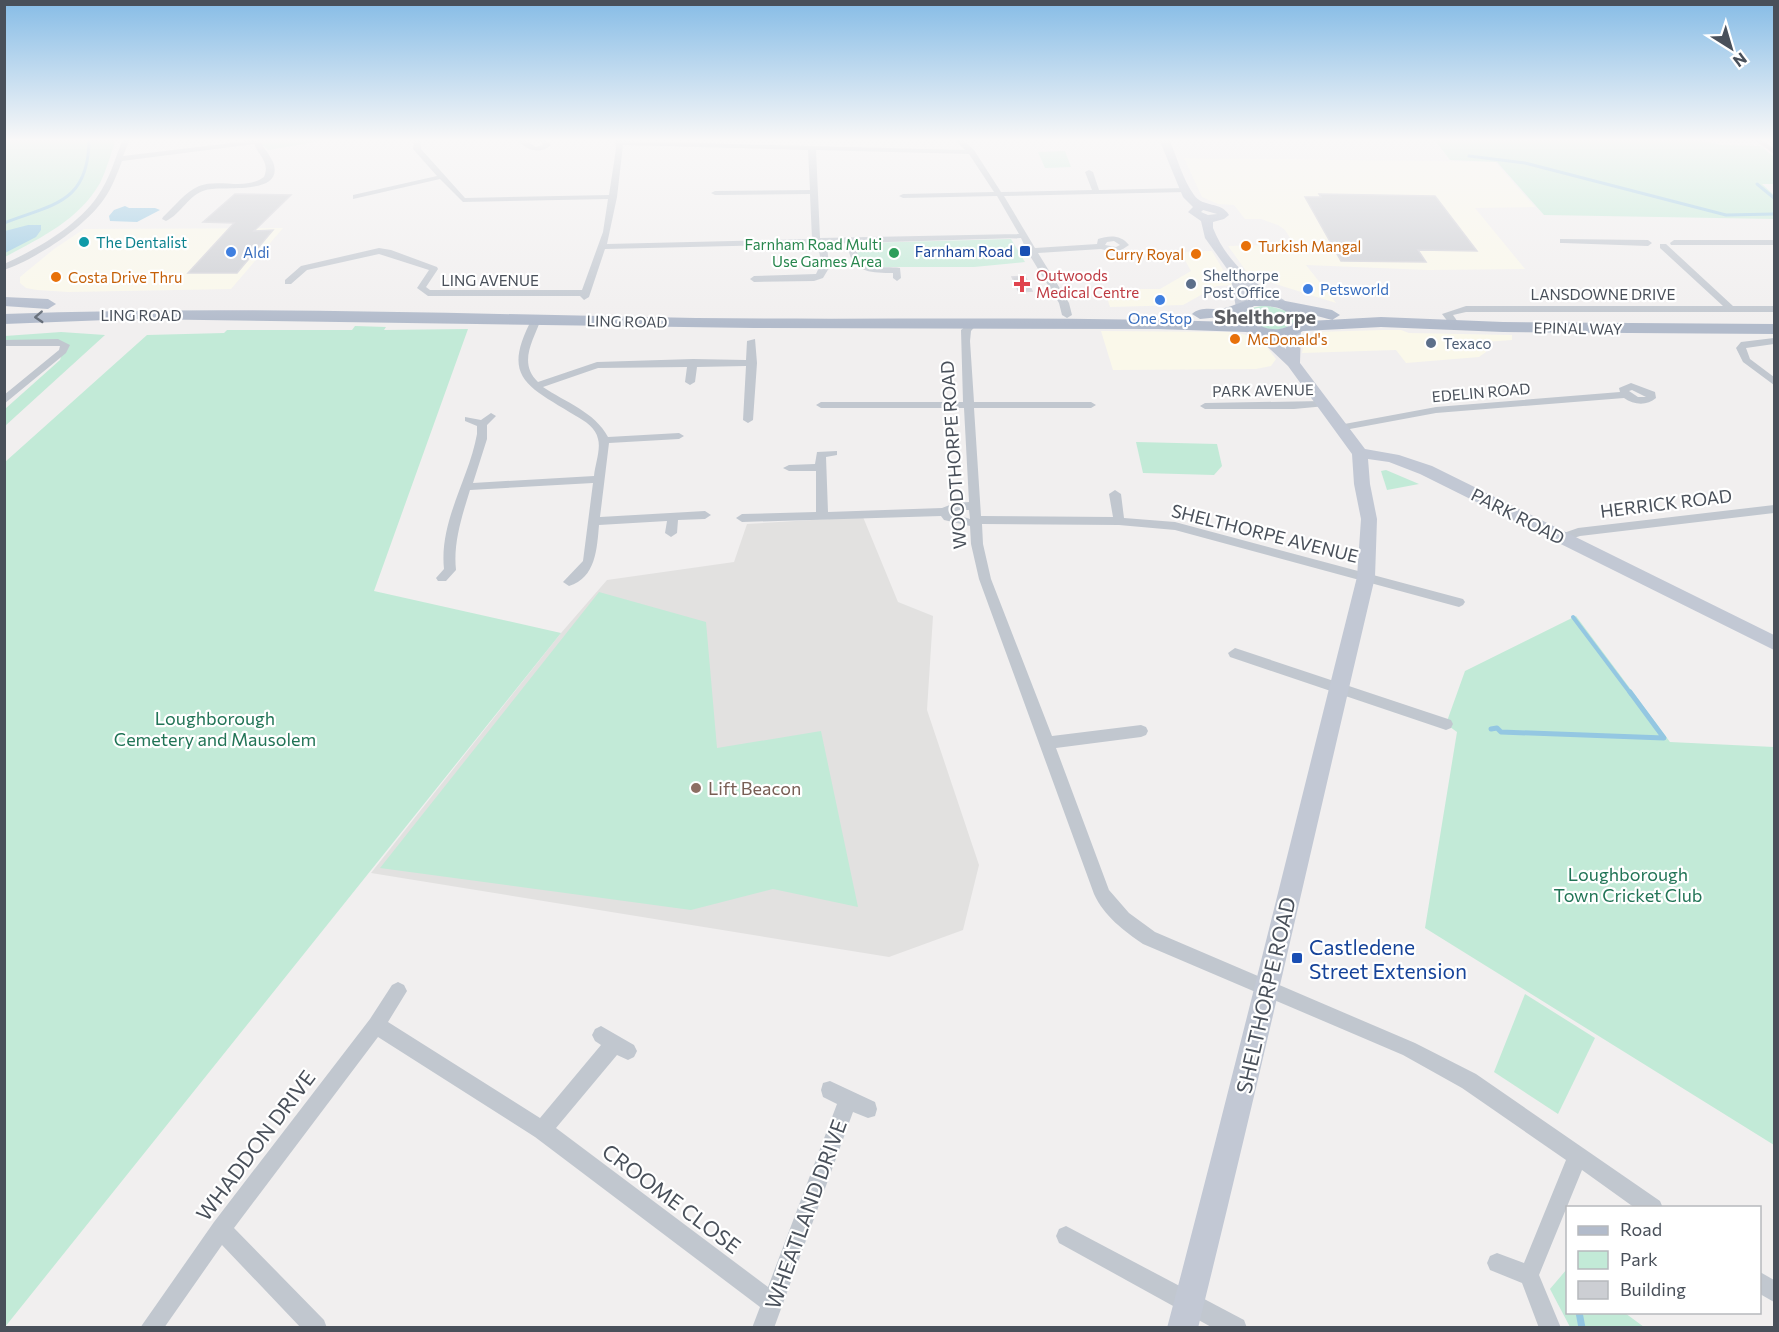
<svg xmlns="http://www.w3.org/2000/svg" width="1779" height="1332" font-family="Commissioner,sans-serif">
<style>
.commercial{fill:#faf8ea}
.education{fill:#e2e1e0}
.green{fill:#c2ead7}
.water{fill:#94c7e2}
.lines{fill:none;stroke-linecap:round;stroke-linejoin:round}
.stream-far3{stroke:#94c7e2;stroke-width:3}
.stream-far2{stroke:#94c7e2;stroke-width:4}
.stream-far1{stroke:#94c7e2;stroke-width:5}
.stream{stroke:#94c7e2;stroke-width:7}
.building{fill:#ccced3;stroke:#d4d4da;stroke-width:1.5}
.street{fill:#c1c7cf;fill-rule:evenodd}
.secondary{fill:#c2c8d4;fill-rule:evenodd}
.primary{fill:#b2bbcb;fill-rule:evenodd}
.oneway{stroke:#636b76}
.culture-dot{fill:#0f9aa8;stroke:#fff;stroke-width:2}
.food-dot{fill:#e8710a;stroke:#fff;stroke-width:2}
.transit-dot{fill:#1a4fb4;stroke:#fff;stroke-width:2}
.shop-dot{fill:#3f7fe0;stroke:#fff;stroke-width:2}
.leisure-dot{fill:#2e9e5b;stroke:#fff;stroke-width:2}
.health-dot{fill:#e0444e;stroke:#fff;stroke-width:2}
.service-dot{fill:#5c6f8a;stroke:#fff;stroke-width:2}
.education-dot{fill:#8d6e63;stroke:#fff;stroke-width:2}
.labels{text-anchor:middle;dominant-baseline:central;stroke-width:4.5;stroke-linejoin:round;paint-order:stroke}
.far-culture-label{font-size:15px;fill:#0d838f;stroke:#fff;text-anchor:start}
.far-leisure-label{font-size:15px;fill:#27864d;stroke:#fff;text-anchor:end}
.far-food-label{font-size:15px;fill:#c56008;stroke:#fff;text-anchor:start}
.far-transit-label{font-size:15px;fill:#164399;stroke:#fff;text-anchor:end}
.far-shop-label{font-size:15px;fill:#366cbe;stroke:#fff;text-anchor:start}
.far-health-label{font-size:15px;fill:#be3a42;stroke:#fff;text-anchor:start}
.far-service-label{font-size:15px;fill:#4e5e75;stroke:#fff;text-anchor:start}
.far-street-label{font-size:15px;fill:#49505a;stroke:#fff}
.street-label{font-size:18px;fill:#49505a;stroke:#fff}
.park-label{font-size:18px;fill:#217456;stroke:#fff}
.education-label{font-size:18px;fill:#785e54;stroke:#fff;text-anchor:start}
.far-district-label{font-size:20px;font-weight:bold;fill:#5c5e63;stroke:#fff}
.near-transit-label{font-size:21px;fill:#164399;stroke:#fff;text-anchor:start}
.near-street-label{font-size:21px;fill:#49505a;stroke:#fff}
</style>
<rect width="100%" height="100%" fill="#f1efef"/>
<g class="commercial">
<polygon points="1184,158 1495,162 1535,207 1475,208 1525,269 1428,270 1306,265 1336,303 1266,281 1252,279 1228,246 1294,244 1285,230 1278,225 1261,219 1245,219 1234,205 1218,204 1202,197"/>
<polygon points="283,228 231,289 68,292 37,290 26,288 20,283 20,277 54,249 84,229"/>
<polygon points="1205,251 1212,251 1232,285 1217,286 1183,305 1110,307 1104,289 1160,289 1191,271 1182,255 1186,252"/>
<polygon points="1383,330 1401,330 1409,333 1512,335 1512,340 1485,342 1486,352 1479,357 1406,363 1396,350 1302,353 1305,339 1315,332"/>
<polygon points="1101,331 1235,332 1253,337 1266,346 1276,359 1271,366 1256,369 1113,370"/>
</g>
<polygon class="education" points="863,517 898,602 933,616 927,710 979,865 963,930 889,957 371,873 561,633 607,580 734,562 747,524"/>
<g class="green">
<path d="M 4,139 L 116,139 C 111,153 107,169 100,183 C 79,220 40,238 5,257 Z"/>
<polygon points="259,139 332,139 268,150 264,146 257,145"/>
<polygon points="1434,139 1692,139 1722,145 1761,146 1774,157 1774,184 1762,184 1774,195 1774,219 1544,215 1497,162 1450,160"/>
<polygon points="1065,151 1071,167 1045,168 1038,152"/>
<polygon points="1011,239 1025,262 974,267 877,267 866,265 857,258 858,247 863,243"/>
<path d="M 1266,305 L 1287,311 L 1293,319 L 1293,323 C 1278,336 1258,328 1245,317 L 1247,309 Z"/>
<polygon points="355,326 386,327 384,330 468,329 374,591 561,633 5,1327 5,462 147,335 224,333 227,330 352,330"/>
<polygon points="61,332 105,335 5,426 5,409 60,360 65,345 5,343 5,336"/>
<polygon points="1136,442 1217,444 1222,466 1214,475 1143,473"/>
<polygon points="1386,470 1419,484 1387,490 1381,471"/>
<polygon points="599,592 706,622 717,748 821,731 858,907 773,889 691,910 380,868"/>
<polygon points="1576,616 1670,742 1774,747 1774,1145 1425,928 1457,732 1446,724 1465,671"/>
<polygon points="1525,994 1595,1038 1558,1114 1494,1072"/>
<polygon points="1567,1269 1568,1312 1625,1313 1644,1327 1570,1327 1550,1289"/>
</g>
<g class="water">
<polygon points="125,206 129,208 155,208 160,210 137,222 110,221 109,216 114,210"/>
<polygon points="28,225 41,225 41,230 36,237 5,253 5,231"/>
</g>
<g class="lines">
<g class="stream-far3">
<polyline points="1469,156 1525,163 1726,215 1774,214"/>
<polyline points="1757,184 1774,198"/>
<path d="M 4,223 C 52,204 89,204 89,139"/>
</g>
<polyline class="stream-far2" points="1573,617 1631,694"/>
<polyline class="stream-far1" points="1491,729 1497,728 1501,732 1664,738 1630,692"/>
<polyline class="stream" points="1579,1312 1582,1328"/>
</g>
<g class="building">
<polygon points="235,194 291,195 254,231 273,230 237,273 188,273 234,223 203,222"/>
<polygon points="1319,194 1435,196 1477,251 1418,250 1426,262 1341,261 1305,197 1321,197"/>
<polygon points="1025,276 1032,291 1019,292 1012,277"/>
</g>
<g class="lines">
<g class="street">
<path d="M 123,139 L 130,139 L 123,156 L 257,140 C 262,143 270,156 273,162 C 286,197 220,185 206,190 C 189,194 181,214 166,221 L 162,219 L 163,217 C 174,207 185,192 199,186 C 220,178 245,191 264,177 C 270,163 260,157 254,144 L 122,161 C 117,174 112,188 104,199 C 85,227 36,259 4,270 L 4,264 C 37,249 76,227 97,197 C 110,179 115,158 123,139 Z"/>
<path d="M 414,139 L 420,139 L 421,149 L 465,198 L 609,195 L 616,149 L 615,139 L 621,139 L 622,141 L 965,150 L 954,139 L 962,139 L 974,150 L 1001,192 L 1092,190 L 1085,172 L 1089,170 L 1093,172 L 1099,190 L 1186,188 L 1190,190 L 1186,192 L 1004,196 L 1035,248 L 1097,244 L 1098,239 C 1110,235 1121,235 1129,245 L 1117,253 L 1101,249 L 1038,253 L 1069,303 L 1072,315 L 1067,318 L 1062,315 L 1059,303 L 1027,251 L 1021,238 L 856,243 C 857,274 878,265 900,268 L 901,278 L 897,281 L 893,278 L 893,273 C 869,273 849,272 848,243 L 827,244 L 829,268 L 823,278 L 814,281 L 754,282 L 750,279 L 754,276 L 816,274 L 821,263 L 818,244 L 605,249 L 589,297 L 584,300 L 580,296 L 428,296 L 417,288 L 429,270 L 379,254 L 307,270 L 291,284 L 285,284 L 285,280 L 301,266 L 379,248 L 391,250 L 437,267 L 438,269 L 426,287 L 430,290 L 582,290 L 603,232 L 608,199 L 463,202 L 440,179 L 353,199 L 353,195 L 437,176 L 413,149 ZM 623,145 L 808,150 L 810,190 L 715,191 L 711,193 L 715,195 L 810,194 L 812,239 L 607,244 L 617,197 ZM 816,150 L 969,154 L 994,192 L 903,194 L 899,196 L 903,198 L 997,196 L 1019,234 L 820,238 ZM 1107,242 L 1114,241 L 1120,245 L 1116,247 L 1105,245 Z"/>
<path d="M 515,139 L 523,139 L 536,147 L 543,145 L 539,139 L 545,139 L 551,145 C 539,156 526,149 515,139 Z"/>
<polygon points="1753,139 1761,139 1774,149 1774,154"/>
<polygon points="1560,239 1648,240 1652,243 1648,246 1563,243 1560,243"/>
<polygon points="1674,240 1774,240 1774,245 1671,245 1670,243"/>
<polygon points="1660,244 1666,244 1733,306 1774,306 1774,312 1466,312 1453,315 1460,325 1455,328 1452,327 1442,314 1466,306 1723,306 1660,248"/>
<path d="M 533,317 L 541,319 C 533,341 518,363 538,382 L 597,362 L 693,359 L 746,360 L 747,341 L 755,339 L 757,363 L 753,420 L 748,423 L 743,420 L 746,366 L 697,367 L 695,382 L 690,385 L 685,382 L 687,367 L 598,368 L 543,387 C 565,402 595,412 608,437 L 679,433 L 684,436 L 679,439 L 609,443 L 600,517 L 705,511 L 711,515 L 705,519 L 678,520 L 677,533 L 671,537 L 665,533 L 667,521 L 599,525 C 597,548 596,578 569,586 L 563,582 L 583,561 L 593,483 L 470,490 C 462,516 453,543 456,570 L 446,581 L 438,581 L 436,578 L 444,569 C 439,521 469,479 477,434 L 477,426 L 465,421 L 465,417 L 481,420 L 491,413 L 496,416 L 487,425 L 487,439 L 473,483 L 594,476 C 595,465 601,449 598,439 C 596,428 585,421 576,416 C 527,386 500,378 533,317 Z"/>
<path d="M 973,320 L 978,323 L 971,331 L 970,341 L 974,402 L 1091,402 L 1096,405 L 1091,408 L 974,408 L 981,516 L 1113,517 L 1109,494 L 1115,490 L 1121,494 L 1124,518 L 1175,522 L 1463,599 L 1465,602 L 1463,605 L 1459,607 L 1175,530 L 1119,525 L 982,524 L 983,544 L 991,579 L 1052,736 L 1141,725 L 1146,727 L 1148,731 L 1146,735 L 1141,737 L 1056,748 L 1109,890 L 1129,913 L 1155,932 L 1415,1043 L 1476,1074 L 1660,1201 L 1663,1208 L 1635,1208 L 1582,1170 L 1539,1275 L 1561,1328 L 1539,1328 L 1522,1283 L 1490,1270 L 1487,1263 L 1490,1256 L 1497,1253 L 1524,1263 L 1566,1160 L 1462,1088 L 1403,1055 L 1143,944 C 1124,931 1104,916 1094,894 L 979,579 L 971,544 L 970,526 L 944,520 L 941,516 L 742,522 L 736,518 L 742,514 L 816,512 L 816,471 L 789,471 L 783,468 L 789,465 L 815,464 L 817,452 L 837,451 L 837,455 L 826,457 L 828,512 L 942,508 L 955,503 L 969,502 L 964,408 L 821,408 L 816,405 L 821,402 L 963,402 L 961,330 ZM 959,510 L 969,510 L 970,519 L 951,513 Z"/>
<polygon points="1774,338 1774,344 1746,348 1750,359 1774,377 1774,385 1743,362 1736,348 1741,342"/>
<polygon points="58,339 70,345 66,353 4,404 4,395 59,350 60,346 4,346 4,340"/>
<path d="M 1631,383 L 1655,392 L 1656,398 C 1647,406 1634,405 1624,398 L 1436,413 L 1339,431 L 1334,428 L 1339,425 L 1436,407 L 1620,392 L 1619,388 ZM 1632,390 L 1646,397 L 1638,397 L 1629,391 Z"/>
<polygon points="1322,401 1327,404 1326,406 1294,409 1205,409 1200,406 1205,403"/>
<polygon points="1774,505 1774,513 1580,536 1562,542 1556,538 1558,535 1578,528"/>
<polygon points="1235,648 1451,720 1453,724 1451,728 1446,730 1230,657 1228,653"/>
<polygon points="398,982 404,985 407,991 388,1022 540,1118 601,1045 595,1041 592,1035 595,1029 601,1026 634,1045 637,1051 634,1057 628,1060 617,1055 556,1128 768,1287 837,1104 823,1097 821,1090 823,1083 830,1081 875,1102 877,1109 875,1116 868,1118 853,1112 774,1328 752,1328 760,1307 535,1137 378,1037 234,1228 324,1320 327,1328 301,1328 222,1245 164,1328 140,1328 214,1222 370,1019 392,985"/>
<polygon points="1066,1226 1244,1320 1247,1328 1213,1328 1059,1243 1056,1236 1059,1229"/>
<polygon points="1760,1272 1774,1280 1774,1302 1760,1294"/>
</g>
<g class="secondary">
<path d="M 1159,139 L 1169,139 C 1177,157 1183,180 1194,195 C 1203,208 1221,201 1229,215 L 1224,219 L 1213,222 L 1213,228 C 1226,261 1253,284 1284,300 L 1286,303 L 1284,306 C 1270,308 1255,297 1245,288 L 1248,305 L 1241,309 L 1236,308 L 1230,273 L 1205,238 L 1201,221 L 1188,212 L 1193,207 L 1183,197 ZM 1203,210 L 1217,214 L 1208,215 L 1201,212 Z"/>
<path d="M 1258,326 L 1263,327 L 1286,349 L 1287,330 L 1294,326 L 1299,327 L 1301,330 L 1300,363 L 1365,449 L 1399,455 L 1432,466 L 1774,635 L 1774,650 L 1420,474 L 1389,462 L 1368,459 L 1370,484 L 1377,519 L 1375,577 C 1316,827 1260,1078 1198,1328 L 1167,1328 C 1233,1078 1294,827 1357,577 L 1361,519 L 1354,484 L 1352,454 L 1288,366 L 1253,333 L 1251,330 L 1253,327 Z"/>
</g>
<g class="primary">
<polygon points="4,297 48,299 56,304 48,309 4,306"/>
<path d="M 1265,297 L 1332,310 L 1340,315 L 1332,320 L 1306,313 L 1309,321 L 1381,317 L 1503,322 L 1774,324 L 1774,334 L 1503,332 L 1381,327 L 1303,331 L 1293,336 L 1278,339 L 1246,332 L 1158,329 L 754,328 L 133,319 L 4,324 L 4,314 C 235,305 466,314 696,318 C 876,320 1055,316 1234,322 L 1230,316 L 1200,319 L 1192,314 C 1199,307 1210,309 1219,309 C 1235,307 1245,298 1265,297 ZM 1254,306 C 1269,306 1288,305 1294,322 C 1280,336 1254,328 1244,313 Z"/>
</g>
</g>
<defs><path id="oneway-chevron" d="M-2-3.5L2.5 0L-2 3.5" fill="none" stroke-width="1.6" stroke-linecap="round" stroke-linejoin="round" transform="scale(1.5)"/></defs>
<use class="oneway" href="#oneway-chevron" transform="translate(39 317) rotate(177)"/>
<linearGradient id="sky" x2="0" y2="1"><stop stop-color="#86bce6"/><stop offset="0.43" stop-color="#f9f8f8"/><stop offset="1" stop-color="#f9f8f8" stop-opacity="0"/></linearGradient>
<rect width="1779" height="325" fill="url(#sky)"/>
<circle class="culture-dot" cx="84" cy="242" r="6"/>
<g class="food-dot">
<circle cx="1246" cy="246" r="6"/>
<circle cx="1196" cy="254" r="6"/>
<circle cx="56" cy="277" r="6"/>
<circle cx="1235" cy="339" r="6"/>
</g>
<g class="transit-dot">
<rect x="1019" y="245" width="12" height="12" rx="3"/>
<rect x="1291" y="952" width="12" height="12" rx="3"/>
</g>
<g class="shop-dot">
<circle cx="231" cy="252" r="6"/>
<circle cx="1308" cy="289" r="6"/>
<circle cx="1160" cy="300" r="6"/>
</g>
<circle class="leisure-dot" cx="894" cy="253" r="6"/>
<path class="health-dot" d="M1019 275h6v6h6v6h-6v6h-6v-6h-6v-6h6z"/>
<g class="service-dot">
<circle cx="1191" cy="284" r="6"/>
<circle cx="1431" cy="343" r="6"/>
</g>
<circle class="education-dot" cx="696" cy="788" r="6"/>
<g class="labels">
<g class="far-culture-label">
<text x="96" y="242">The Dentalist</text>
</g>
<g class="far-leisure-label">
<text x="882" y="244">Farnham Road Multi<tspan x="882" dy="17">Use Games Area</tspan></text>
</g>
<g class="far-food-label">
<text x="1258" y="246">Turkish Mangal</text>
<text x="1184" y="254" text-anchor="end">Curry Royal</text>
<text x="68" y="277">Costa Drive Thru</text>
<text x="1247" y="339">McDonald's</text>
</g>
<g class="far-transit-label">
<text x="1013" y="251">Farnham Road</text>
</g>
<g class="far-shop-label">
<text x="243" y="252">Aldi</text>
<text x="1320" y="289">Petsworld</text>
<text x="1160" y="318" text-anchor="middle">One Stop</text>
</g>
<g class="far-health-label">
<text x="1036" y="275">Outwoods<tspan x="1036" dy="17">Medical Centre</tspan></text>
</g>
<g class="far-service-label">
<text x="1203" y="275">Shelthorpe<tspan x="1203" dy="17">Post Office</tspan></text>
<text x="1443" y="343">Texaco</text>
</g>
<g class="far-street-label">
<text x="490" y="280">LING AVENUE</text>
<text x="1603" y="294">LANSDOWNE DRIVE</text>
<text x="141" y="315">LING ROAD</text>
<text transform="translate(627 321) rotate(1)">LING ROAD</text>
<text transform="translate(1578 328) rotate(1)">EPINAL WAY</text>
<text transform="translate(1263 390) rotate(-1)">PARK AVENUE</text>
<text transform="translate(1481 392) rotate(-5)">EDELIN ROAD</text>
</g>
<g class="street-label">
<text transform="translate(953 455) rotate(-94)">WOODTHORPE ROAD</text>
<text transform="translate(1666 503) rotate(-7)">HERRICK ROAD</text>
<text transform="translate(1518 516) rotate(27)">PARK ROAD</text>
<text transform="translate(1265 533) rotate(14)">SHELTHORPE AVENUE</text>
</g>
<g class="park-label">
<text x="215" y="718">Loughborough<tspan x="215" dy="21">Cemetery and Mausolem</tspan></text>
<text x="1628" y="874">Loughborough<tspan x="1628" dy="21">Town Cricket Club</tspan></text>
</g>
<g class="education-label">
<text x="708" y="788">Lift Beacon</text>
</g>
<g class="far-district-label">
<text x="1265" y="316">Shelthorpe</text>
</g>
<g class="near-transit-label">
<text x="1309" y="946">Castledene<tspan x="1309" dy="24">Street Extension</tspan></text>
</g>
<g class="near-street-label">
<text transform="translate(1265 995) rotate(-77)">SHELTHORPE ROAD</text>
<text transform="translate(255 1145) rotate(-53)">WHADDON DRIVE</text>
<text transform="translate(672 1198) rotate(37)">CROOME CLOSE</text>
<text transform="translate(805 1214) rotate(-70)">WHEATLAND DRIVE</text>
</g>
</g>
<rect width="1779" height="1332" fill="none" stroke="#49505a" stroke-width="12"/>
<rect x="1566" y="1206" width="195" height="108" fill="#ffffff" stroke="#b6b9bd" stroke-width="1.5"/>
<rect x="1578" y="1226" width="30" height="9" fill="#b2bbcb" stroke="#b6b9bd" stroke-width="1.5"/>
<text x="1620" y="1236" font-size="18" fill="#49505a">Road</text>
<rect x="1578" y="1251" width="30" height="18" fill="#c2ead7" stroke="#b6b9bd" stroke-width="1.5"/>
<text x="1620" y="1266" font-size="18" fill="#49505a">Park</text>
<rect x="1578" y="1281" width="30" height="18" fill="#ccced3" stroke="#b6b9bd" stroke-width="1.5"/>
<text x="1620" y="1296" font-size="18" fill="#49505a">Building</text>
<g transform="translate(1731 48) rotate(143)" stroke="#ffffff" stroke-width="4.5" paint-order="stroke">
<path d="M0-4.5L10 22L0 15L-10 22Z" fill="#49505a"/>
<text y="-9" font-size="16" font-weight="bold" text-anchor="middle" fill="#49505a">N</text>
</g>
</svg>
